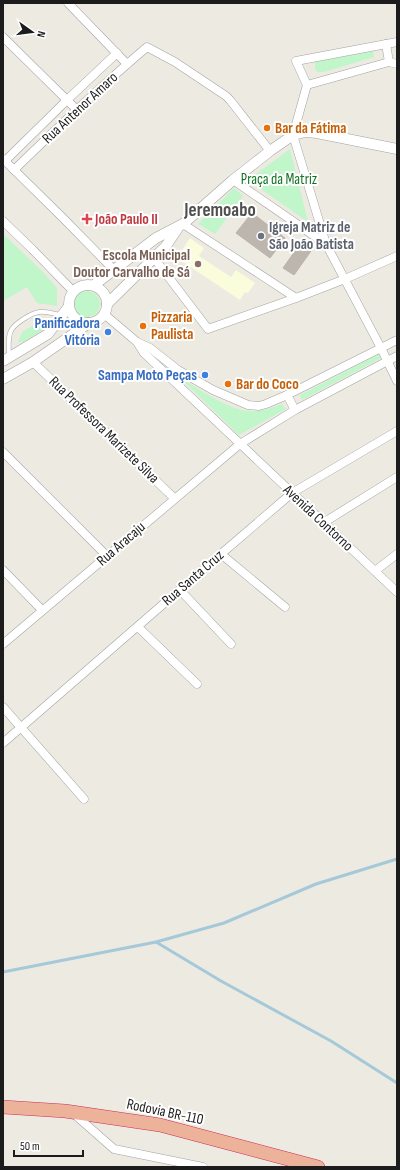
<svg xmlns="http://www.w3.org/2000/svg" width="400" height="1170" font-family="'Sofia Sans Condensed',sans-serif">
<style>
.education{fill:#fafddb}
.park{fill:#c0f6c9}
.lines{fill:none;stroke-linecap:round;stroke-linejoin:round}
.stream{stroke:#a5c9d8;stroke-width:3}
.building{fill:#bdb6af;stroke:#bdb2a5}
.service-casing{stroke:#a3a3a3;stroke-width:5}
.minor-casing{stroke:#a3a3a3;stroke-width:9}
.tertiary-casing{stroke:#a3a3a3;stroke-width:11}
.trunk-casing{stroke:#cc2e58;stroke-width:14}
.service{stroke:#fff;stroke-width:4}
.minor{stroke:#fff;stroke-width:8}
.tertiary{stroke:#fff;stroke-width:10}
.trunk{stroke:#ecb29a;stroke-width:13}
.food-dot{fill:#e8710a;stroke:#fff;stroke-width:1.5}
.health-dot{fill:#e0444e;stroke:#fff;stroke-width:1.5}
.worship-dot{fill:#6b7280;stroke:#fff;stroke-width:1.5}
.education-dot{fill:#8d6e63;stroke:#fff;stroke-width:1.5}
.shop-dot{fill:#3f7fe0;stroke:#fff;stroke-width:1.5}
.labels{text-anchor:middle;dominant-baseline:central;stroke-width:4;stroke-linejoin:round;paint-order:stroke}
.street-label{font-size:15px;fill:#1c1c1c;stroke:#fff}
.food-label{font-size:15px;font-weight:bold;fill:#c56008;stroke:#fff;text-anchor:start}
.park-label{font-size:15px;fill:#117321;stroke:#fff}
.health-label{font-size:15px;font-weight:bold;fill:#be3a42;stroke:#fff;text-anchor:start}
.worship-label{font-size:15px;font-weight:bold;fill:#5b616d;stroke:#fff;text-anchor:start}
.education-label{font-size:15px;font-weight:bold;fill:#785e54;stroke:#fff;text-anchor:end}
.shop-label{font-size:15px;font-weight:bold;fill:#366cbe;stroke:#fff;text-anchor:end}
.district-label{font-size:19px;font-weight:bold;fill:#4f4f4f;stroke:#fff}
</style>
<rect width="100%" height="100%" fill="#edeae2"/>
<polygon class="education" points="190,238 204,248 199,256 231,277 236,270 255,283 248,293 245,292 240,300 177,258"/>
<g class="park">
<polygon points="373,51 374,57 324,72 317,72 315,68 315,62"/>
<polygon points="290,149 308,222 248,180"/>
<polygon points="234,188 243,196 215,234 198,224"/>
<polygon points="3,234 41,270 57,288 57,306 37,303 27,287 3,301"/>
<circle cx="87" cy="304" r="13"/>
<polygon points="52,320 45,329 23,342 18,342 22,332 41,321"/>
<polygon points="379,354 381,358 302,400 300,395"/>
<path d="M 178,376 C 195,387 230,410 248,411 C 260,412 271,408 282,404 L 286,409 L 239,435 Z"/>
</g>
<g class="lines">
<g class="stream">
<polyline points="156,942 221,981 331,1041 397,1083"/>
<polyline points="3,972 156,942 224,923 316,884 397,859"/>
</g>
</g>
<g class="building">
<polygon points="252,213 285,238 270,258 236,233"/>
<polygon points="300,244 311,251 294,275 283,268"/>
</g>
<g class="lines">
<defs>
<path id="service" d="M 9,357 C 9,348 7,336 12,329 C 17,322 32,313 39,312 C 46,311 54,314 61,315"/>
<g id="minor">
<polyline points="68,3 127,64"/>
<polyline points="3,37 77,110"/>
<polyline points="386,44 389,62"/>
<polyline points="307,85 293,135 326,244 381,348 397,381"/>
<polyline points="307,85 296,61 397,42"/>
<polyline points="307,85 389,62 397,64"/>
<polyline points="3,159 63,218 114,270"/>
<polyline points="5,161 67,100 117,53"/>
<path d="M 14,170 C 57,128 101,86 147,47 L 175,62 L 226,96 L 230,100 L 270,151"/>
<polyline points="233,180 326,244"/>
<polyline points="3,221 33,250 73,291"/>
<polyline points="183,224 296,298"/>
<polyline points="154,258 208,329 296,298 345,279 397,256"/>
<polyline points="104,314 137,342 150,348 178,370 213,390 248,405 259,406 266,404 287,395 397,340"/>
<polyline points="137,342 144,353 397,592"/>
<polyline points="33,362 174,498"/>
<polyline points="287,395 295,410"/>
<polyline points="3,452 107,556"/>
<polyline points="323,523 397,477"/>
<polyline points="221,554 285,607"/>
<polyline points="3,570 42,610"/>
<polyline points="375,571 397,554"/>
<polyline points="180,590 231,644"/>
<polyline points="138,627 197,684"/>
<polyline points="3,644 240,444 295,410 397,356"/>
<polyline points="3,707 84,799"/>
<polyline points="3,743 221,554 292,493 397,431"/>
<polyline points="73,1113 114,1149 203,1167"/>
</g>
<g id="tertiary">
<polyline points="94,285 156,238 183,224 233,180 270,151 293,135 306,132 317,133 397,149"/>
<circle cx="88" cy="304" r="19"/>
<polyline points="107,304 166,246 178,228"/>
<polyline points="3,361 48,334 69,306"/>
<polyline points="3,379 33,362 89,323"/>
</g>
<polyline id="trunk" points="3,1107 65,1111 160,1125 318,1167"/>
</defs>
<use href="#service" class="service-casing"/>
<use href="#minor" class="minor-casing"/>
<use href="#tertiary" class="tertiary-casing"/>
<use href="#trunk" class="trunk-casing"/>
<use href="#service" class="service"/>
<use href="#minor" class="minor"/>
<use href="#tertiary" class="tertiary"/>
<use href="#trunk" class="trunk"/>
</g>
<g class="food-dot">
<circle cx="267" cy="128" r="4"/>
<circle cx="143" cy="326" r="4"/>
<circle cx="228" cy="384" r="4"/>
</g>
<path class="health-dot" d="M85 213h4v4h4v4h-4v4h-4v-4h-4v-4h4z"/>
<circle class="worship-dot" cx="261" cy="236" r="4"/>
<circle class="education-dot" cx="198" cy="264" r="4"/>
<g class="shop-dot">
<circle cx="108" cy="332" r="4"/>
<circle cx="205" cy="375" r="4"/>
</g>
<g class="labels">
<g class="street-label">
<text transform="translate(80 108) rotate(-43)">Rua Antenor Amaro</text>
<text transform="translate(104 430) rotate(44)">Rua Professora Marizete Silva</text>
<text transform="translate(318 518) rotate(43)">Avenida Contorno</text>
<text transform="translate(121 544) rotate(-41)">Rua Aracaju</text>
<text transform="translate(193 578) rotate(-41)">Rua Santa Cruz</text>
<text transform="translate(165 1112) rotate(12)">Rodovia BR-110</text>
</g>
<g class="food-label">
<text x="275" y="128">Bar da Fátima</text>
<text x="151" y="317">Pizzaria<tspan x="151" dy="17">Paulista</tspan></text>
<text x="236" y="384">Bar do Coco</text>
</g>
<g class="park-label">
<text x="279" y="179">Praça da Matriz</text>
</g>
<g class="health-label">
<text x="95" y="219">João Paulo II</text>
</g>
<g class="worship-label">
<text x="269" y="227">Igreja Matriz de<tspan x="269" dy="17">São João Batista</tspan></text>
</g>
<g class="education-label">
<text x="190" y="255">Escola Municipal<tspan x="190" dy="17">Doutor Carvalho de Sá</tspan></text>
</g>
<g class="shop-label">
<text x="100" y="323">Panificadora<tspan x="100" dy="17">Vitória</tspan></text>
<text x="197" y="375">Sampa Moto Peças</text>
</g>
<g class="district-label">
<text x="220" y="210">Jeremoabo</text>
</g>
</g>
<rect width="400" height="1170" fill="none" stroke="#1c1c1c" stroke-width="8"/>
<g transform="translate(32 32) rotate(104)" stroke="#ffffff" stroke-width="3" paint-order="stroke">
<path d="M0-3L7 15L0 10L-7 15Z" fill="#1c1c1c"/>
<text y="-6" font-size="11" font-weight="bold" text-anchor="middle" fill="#1c1c1c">N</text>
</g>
<path d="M14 1150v6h69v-6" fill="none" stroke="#1c1c1c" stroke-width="2"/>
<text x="20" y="1150" font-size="12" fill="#1c1c1c" stroke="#ffffff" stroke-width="3" paint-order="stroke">50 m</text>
</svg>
